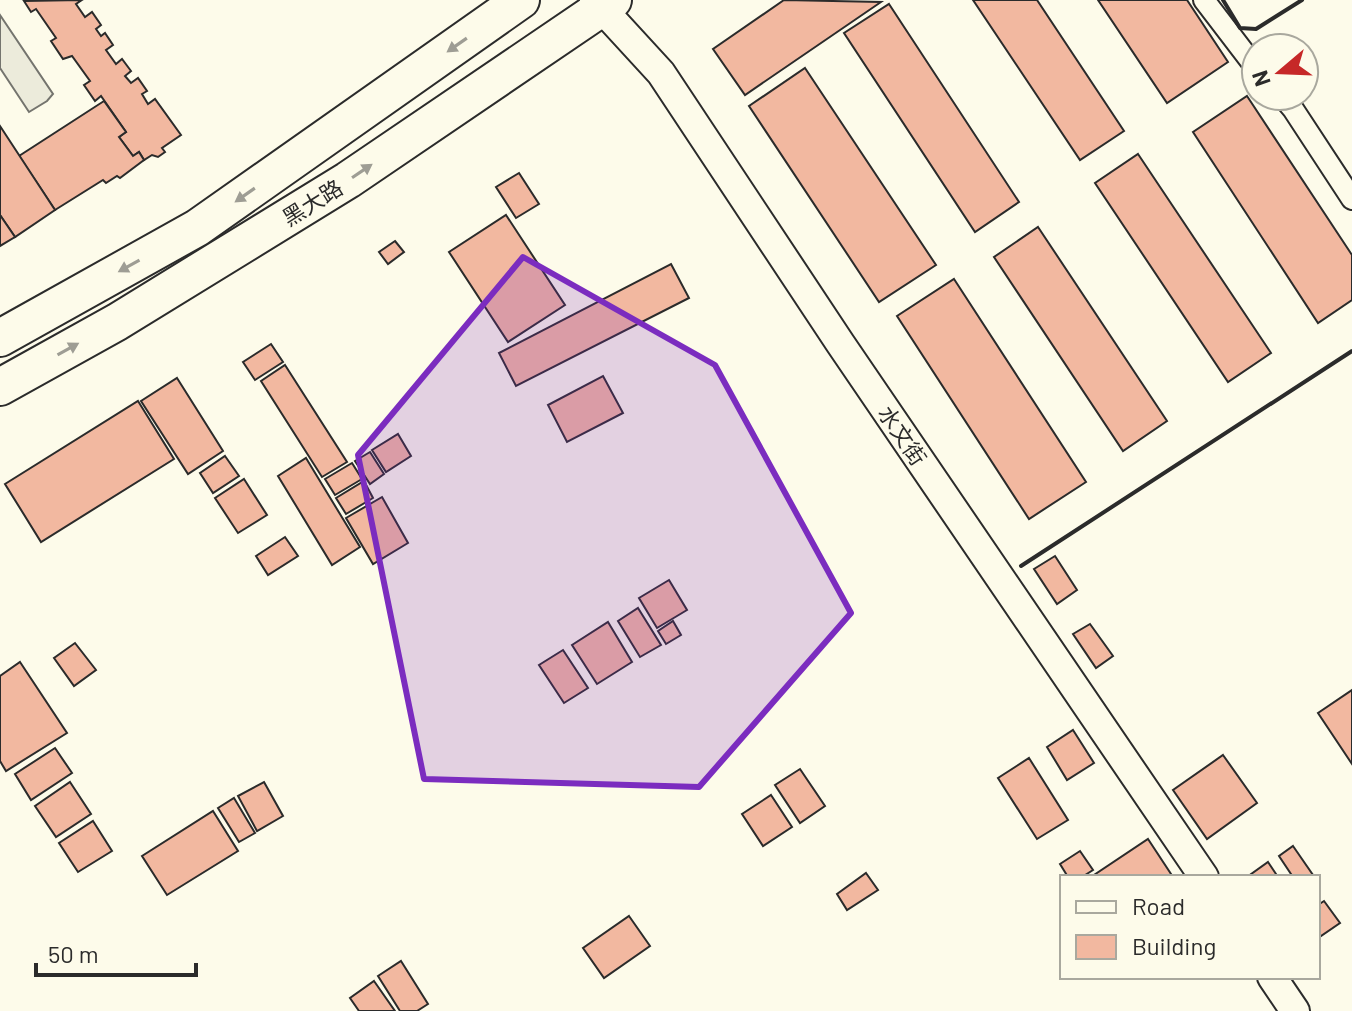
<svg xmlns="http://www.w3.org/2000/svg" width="1352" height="1011" font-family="Barlow,'Noto Sans SC',sans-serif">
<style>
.green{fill:#ecebdb;stroke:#74746e;stroke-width:2}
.building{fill:#f2b8a0;stroke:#2b2b2b;stroke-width:2}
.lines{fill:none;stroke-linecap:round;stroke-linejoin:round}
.street-casing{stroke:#2b2b2b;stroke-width:24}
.secondary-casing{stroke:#2b2b2b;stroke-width:32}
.highway-casing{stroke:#2b2b2b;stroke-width:40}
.street{stroke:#fdfbea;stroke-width:20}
.secondary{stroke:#fdfbea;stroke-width:28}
.highway{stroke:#fdfbea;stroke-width:36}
.wall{stroke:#2b2b2b;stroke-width:4}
.oneway{fill:#9e9d94}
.marked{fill:#7b2cbf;fill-opacity:0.2;stroke:#7b2cbf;stroke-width:6;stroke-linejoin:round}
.labels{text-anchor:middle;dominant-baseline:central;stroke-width:6;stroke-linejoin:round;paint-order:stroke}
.street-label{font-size:22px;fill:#2b2b2b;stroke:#fdfbea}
</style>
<rect width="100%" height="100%" fill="#fdfbea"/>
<polygon class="green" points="0,15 53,94 47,101 29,112 0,68"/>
<g class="building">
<polygon points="82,0 76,4 85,17 92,12 101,25 96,29 101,36 105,33 113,45 106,50 116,64 122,59 131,71 125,76 131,83 138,78 147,91 142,94 148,104 155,99 181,135 162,148 165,152 158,157 152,155 144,160 139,152 133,156 119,137 126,132 101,96 95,101 84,85 90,81 72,56 63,59 51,41 56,38 36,9 31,12 24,1"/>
<polygon points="784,0 881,2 745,95 713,49"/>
<polygon points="973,0 1037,0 1124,131 1080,160"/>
<polygon points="1098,0 1187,0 1228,62 1167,103"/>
<polygon points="889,4 1019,202 975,232 844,33"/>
<polygon points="805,68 936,265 879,302 749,106"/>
<polygon points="1247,96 1352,255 1352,300 1318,323 1193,132"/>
<polygon points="104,101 126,132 119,137 133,156 139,152 144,160 120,178 117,176 106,183 103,180 55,210 19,156"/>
<polygon points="0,126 55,210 15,237 0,215"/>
<polygon points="1138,154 1271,353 1228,382 1095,183"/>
<polygon points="519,173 539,204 516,218 496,187"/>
<polygon points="0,215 15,237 0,246"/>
<polygon points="506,215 565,305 508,342 449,252"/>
<polygon points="1038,227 1167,421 1123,451 994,257"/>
<polygon points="395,241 404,252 388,264 379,252"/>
<polygon points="671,264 689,298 516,386 499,353"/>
<polygon points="954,279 1086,482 1029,519 897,316"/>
<polygon points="271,344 283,362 255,380 243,362"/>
<polygon points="285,365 347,462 322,477 261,381"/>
<polygon points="603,376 623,413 567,442 548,405"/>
<polygon points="177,378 223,451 188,474 141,401"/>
<polygon points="138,401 174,459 41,542 5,484"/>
<polygon points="398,434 411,456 386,472 372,450"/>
<polygon points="370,452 384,474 370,484 355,461"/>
<polygon points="225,456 239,476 213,493 200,473"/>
<polygon points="306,458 360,547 332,565 278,476"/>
<polygon points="352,463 362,479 335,495 325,479"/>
<polygon points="244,479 267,515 238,533 215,498"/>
<polygon points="364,481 373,498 346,514 336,498"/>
<polygon points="382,497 408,543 373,564 346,518"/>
<polygon points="285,537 298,556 268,575 256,556"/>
<polygon points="1055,556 1077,590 1057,604 1034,569"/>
<polygon points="669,580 687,610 657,628 639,598"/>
<polygon points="638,608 661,645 640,657 618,621"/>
<polygon points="673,621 681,635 666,644 658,631"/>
<polygon points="608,622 632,662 597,684 572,645"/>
<polygon points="1090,624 1113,656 1096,668 1073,634"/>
<polygon points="75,643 96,670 74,686 54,658"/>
<polygon points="563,650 588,688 564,703 539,665"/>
<polygon points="20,662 67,733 6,771 0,761 0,676"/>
<polygon points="1352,690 1352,764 1318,713"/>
<polygon points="1073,730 1094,763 1067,780 1047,747"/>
<polygon points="55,748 72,773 31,800 15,774"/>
<polygon points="1223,755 1257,803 1207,839 1173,790"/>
<polygon points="1029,758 1068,820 1037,839 998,778"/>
<polygon points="800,769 825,806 800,823 775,785"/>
<polygon points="70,782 91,814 56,837 35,806"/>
<polygon points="264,782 283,816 257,831 238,796"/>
<polygon points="771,795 792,827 763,846 742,814"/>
<polygon points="234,798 255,833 239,842 218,808"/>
<polygon points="213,811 238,851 167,895 142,856"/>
<polygon points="93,821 112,851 78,872 59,843"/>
<polygon points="1148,839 1173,877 1091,877"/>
<polygon points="1293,846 1313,875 1310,877 1293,877 1279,856"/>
<polygon points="1080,851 1093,870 1082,877 1068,877 1060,864"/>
<polygon points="1268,862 1278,877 1247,877"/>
<polygon points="866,873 878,890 847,910 837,894"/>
<polygon points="1324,901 1340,923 1318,938 1318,905"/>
<polygon points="629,916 650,946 604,978 583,948"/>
<polygon points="401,961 428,1004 417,1011 400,1011 378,976"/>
<polygon points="374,981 395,1011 359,1011 350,998"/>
</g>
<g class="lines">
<defs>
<g id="street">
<polyline points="1204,0 1256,68"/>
<polyline points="1282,96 1293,109 1352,199"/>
</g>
<g id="secondary">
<polyline points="594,0 661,73 840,343 1204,877"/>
<polyline points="1272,977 1295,1011"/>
</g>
<g id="highway">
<polyline points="0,338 197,228 521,0"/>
<polyline points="0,387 117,322 348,180 613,0"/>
</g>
</defs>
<use href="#street" class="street-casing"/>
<use href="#secondary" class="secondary-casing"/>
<use href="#highway" class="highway-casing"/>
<use href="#street" class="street"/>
<use href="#secondary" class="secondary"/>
<use href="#highway" class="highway"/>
<g class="wall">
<polyline points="1223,0 1240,28 1256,29 1302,0"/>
<polyline points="1021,566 1352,351"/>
</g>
</g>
<defs><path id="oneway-solid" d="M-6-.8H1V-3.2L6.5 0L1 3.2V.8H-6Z" transform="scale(2)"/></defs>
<g class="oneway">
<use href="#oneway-solid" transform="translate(457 45) rotate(145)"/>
<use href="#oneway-solid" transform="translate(362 171) rotate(-34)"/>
<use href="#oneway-solid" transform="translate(245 195) rotate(145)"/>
<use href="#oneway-solid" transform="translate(129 266) rotate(151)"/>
<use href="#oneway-solid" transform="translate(68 349) rotate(-29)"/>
</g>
<path class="marked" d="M 523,257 L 715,365 L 851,613 L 699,787 L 424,779 L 358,455 Z"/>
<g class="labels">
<g class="street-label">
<text transform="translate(312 202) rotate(-32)">黑大路</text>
<text transform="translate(903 435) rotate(56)">水文街</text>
</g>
</g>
<rect x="1060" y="875" width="260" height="104" fill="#fdfbea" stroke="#a9a89e" stroke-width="2"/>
<rect x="1076" y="901" width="40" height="12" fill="#fdfbea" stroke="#a9a89e" stroke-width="2"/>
<text x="1132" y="915" font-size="24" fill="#2b2b2b">Road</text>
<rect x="1076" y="935" width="40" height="24" fill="#f2b8a0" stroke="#a9a89e" stroke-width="2"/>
<text x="1132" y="955" font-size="24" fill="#2b2b2b">Building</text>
<g transform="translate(1280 72) rotate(251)"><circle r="38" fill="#fdfbea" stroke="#a9a89e" stroke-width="2"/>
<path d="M0-6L14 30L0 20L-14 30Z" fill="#c62828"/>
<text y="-12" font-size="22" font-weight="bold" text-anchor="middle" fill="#2b2b2b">N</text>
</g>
<path d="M36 963v12h160v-12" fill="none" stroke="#2b2b2b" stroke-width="4"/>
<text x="48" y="963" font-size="24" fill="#2b2b2b" stroke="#fdfbea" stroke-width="6" paint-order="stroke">50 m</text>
</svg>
